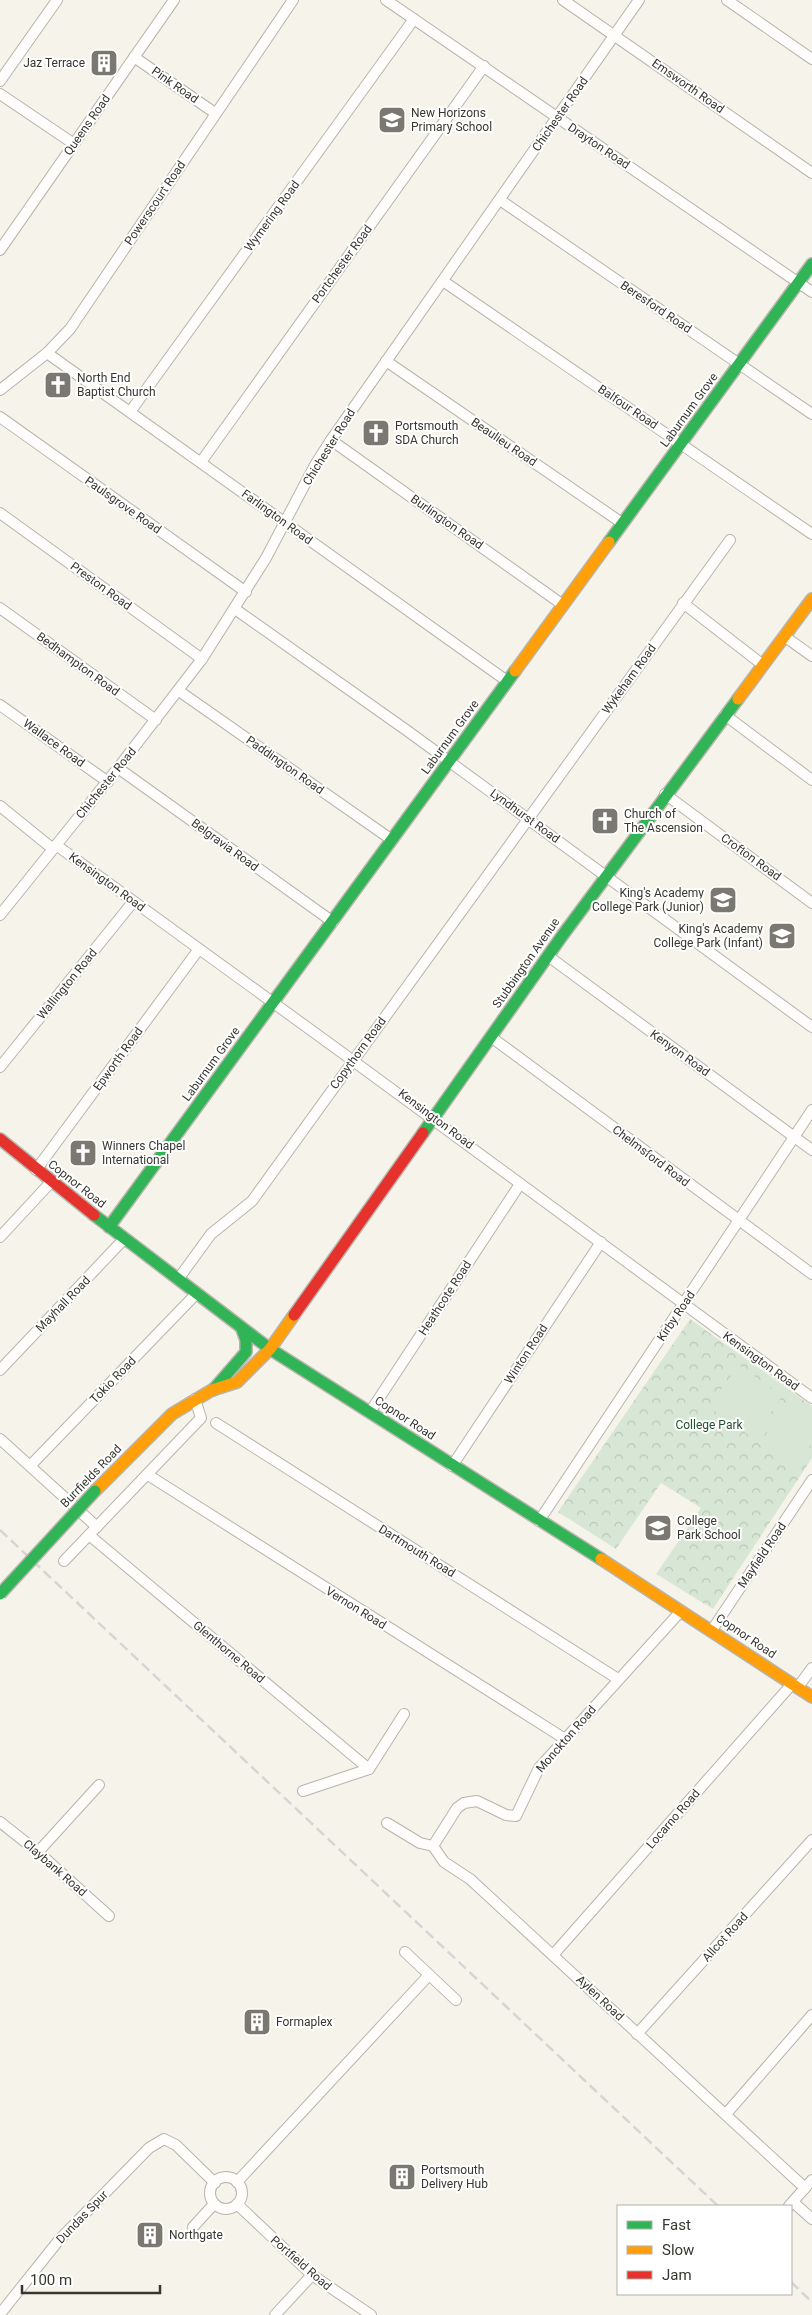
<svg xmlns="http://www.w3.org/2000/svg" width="812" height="2315" font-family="Roboto,sans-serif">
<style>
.park{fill:url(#park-crowns)}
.pitch{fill:#d8e7d5}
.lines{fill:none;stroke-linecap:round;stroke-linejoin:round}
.street-casing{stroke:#b6b4ac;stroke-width:12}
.fast-casing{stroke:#b6b4ac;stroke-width:14}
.slow-casing{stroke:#b6b4ac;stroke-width:14}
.jam-casing{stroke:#b6b4ac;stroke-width:14}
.street{stroke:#fefdfc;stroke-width:10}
.fast{stroke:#30b455;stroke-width:11}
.slow{stroke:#ff9f0a;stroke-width:11}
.jam{stroke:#e5322d;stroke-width:11}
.rail{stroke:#d6d5d2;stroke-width:2.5;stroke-dasharray:10 5;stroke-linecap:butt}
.fast-bridge-casing{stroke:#b6b4ac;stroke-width:14;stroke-linecap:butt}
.fast-bridge{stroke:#30b455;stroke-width:11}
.labels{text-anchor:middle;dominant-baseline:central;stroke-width:4;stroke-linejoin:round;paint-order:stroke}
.poi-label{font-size:12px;fill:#37362f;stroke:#fff;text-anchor:start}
.street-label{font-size:12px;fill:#37362f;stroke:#fff}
.park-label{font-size:12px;fill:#1e522b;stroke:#fff}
</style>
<defs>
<pattern id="park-crowns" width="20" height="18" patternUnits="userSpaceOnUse" patternTransform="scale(1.25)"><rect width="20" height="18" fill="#d8e7d5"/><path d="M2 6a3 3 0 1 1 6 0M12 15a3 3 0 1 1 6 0" fill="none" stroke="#bac7b7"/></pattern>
</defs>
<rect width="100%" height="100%" fill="#f6f4ea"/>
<polygon class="park" points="690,1319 812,1406 812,1458 713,1609 656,1574 701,1508 661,1483 616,1549 558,1512"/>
<g class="pitch">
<polygon points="739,1365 782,1396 753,1438 709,1407"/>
<polygon points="786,1403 812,1420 812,1443 796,1466 761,1442"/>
</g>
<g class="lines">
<defs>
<g id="street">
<polyline points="386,0 812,292"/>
<polyline points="563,0 812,173"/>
<polyline points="727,0 812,59"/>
<polyline points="134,57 215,113"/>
<polyline points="0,81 57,0"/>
<polyline points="0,94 74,144"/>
<polyline points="500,200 812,414"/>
<polyline points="0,250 174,0"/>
<polyline points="443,281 812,534"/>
<polyline points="47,353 507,681"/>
<polyline points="386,361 622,523"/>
<polyline points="0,390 47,353 70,329 293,0"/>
<polyline points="130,412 414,19"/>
<polyline points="0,417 246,592"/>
<polyline points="331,440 563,605"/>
<polyline points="201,462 484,66"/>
<polyline points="0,513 202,659"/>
<polyline points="683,603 763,665"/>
<polyline points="0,608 156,720"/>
<polyline points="235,609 409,732 812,1027"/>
<polyline points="784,636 812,656"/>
<polyline points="179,691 392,840"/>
<polyline points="0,705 108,782"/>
<polyline points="725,715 812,780"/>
<polyline points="118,768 333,922"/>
<polyline points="665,794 812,903"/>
<polyline points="0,806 53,849"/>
<path d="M 56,845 C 309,1028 561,1212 812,1398"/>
<polyline points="0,915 118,768 202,659 266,558 315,465 331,440 639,0"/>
<polyline points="548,956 812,1150"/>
<polyline points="491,1037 812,1274"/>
<polyline points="0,1067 133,902"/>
<polyline points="36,1170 199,949"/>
<polyline points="0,1237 51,1182"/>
<polyline points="179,1278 211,1234 252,1201 730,540"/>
<polyline points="0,1370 125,1238"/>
<polyline points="370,1412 520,1184"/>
<polyline points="216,1423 618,1679"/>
<polyline points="0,1439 97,1527"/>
<polyline points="30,1466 196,1294"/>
<polyline points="452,1466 601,1242"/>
<polyline points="148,1475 565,1739"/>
<polyline points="539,1521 812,1110"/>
<polyline points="89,1535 369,1769"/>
<polyline points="64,1561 201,1418 195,1399"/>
<polyline points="712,1630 812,1480"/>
<polyline points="798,1687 812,1668"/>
<polyline points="303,1791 369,1769 404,1714"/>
<polyline points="0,1822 38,1852 109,1916"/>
<polyline points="387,1823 420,1843 433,1846 444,1862 470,1879 805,2188"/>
<polyline points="433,1846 457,1808 464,1803 477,1801 506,1815 516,1816 539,1768 681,1611"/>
<polyline points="38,1852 99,1785"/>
<polyline points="405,1952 456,2000"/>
<polyline points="553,1955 792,1684"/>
<polyline points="637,2034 812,1840"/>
<polyline points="726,2114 812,2015"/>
<circle cx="226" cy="2193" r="16"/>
<polyline points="237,2182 429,1975"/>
<polyline points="793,2202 812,2219"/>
<polyline points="237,2204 312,2275 371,2315"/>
<polyline points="789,2206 812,2180"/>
<polyline points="193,2227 214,2204"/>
<polyline points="0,2314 59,2240 149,2148 164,2139 176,2145 215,2183"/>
<polyline points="275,2315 312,2275"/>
</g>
<g id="fast">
<polyline points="609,542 812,264"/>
<polyline points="423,1133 562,936 738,699"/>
<polyline points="94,1215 270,1349 601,1559"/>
<polyline points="109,1227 515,671"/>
<polyline points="213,1390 246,1352 246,1340 242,1329"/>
</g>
<g id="slow">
<polyline points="515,671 609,542"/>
<polyline points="738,699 812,599"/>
<polyline points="95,1491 172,1414 212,1390 237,1382 270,1349 294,1315"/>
<polyline points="601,1559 812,1697"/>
</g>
<g id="jam">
<polyline points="0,1139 94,1215"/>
<polyline points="294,1315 423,1133"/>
</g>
</defs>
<use href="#street" class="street-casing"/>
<use href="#fast" class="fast-casing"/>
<use href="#slow" class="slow-casing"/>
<use href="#jam" class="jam-casing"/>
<use href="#street" class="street"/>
<use href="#fast" class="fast"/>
<use href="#slow" class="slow"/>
<use href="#jam" class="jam"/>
<g class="rail">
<polyline points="0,1530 718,2206"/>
<polyline points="791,2282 812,2302"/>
</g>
<defs>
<polyline id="fast-bridge" points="0,1594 95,1491"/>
</defs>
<use href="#fast-bridge" class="fast-bridge-casing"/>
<use href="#fast-bridge" class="fast-bridge"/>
</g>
<defs>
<symbol id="building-square" viewBox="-11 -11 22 22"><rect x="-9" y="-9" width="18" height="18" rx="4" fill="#7a7870" stroke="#fff"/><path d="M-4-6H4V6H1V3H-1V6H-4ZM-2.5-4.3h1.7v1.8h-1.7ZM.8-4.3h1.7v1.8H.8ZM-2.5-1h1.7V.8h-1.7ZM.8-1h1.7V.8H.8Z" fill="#fff"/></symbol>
<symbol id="school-square" viewBox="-11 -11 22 22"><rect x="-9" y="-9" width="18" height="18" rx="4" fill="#7a7870" stroke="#fff"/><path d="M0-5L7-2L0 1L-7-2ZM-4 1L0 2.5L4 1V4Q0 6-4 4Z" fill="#fff"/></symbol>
<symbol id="church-square" viewBox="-11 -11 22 22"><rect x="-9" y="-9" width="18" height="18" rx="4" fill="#7a7870" stroke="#fff"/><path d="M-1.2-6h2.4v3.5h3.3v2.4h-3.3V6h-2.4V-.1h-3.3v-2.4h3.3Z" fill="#fff"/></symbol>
</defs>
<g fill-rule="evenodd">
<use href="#building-square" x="88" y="47" width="32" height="32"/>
<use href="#school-square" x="376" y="104" width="32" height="32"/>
<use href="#church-square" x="42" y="369" width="32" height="32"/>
<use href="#church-square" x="360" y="417" width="32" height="32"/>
<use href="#church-square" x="589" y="805" width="32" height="32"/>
<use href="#school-square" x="707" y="884" width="32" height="32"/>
<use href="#school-square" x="766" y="920" width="32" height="32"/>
<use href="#church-square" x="67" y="1137" width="32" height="32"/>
<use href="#school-square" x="642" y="1512" width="32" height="32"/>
<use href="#building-square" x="241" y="2006" width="32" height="32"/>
<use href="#building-square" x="386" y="2161" width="32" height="32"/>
<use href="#building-square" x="134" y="2219" width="32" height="32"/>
</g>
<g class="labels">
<g class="poi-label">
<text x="85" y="63" text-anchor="end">Jaz Terrace</text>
<text x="411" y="113">New Horizons<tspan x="411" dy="14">Primary School</tspan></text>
<text x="77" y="378">North End<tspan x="77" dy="14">Baptist Church</tspan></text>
<text x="395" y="426">Portsmouth<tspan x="395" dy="14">SDA Church</tspan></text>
<text x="624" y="814">Church of<tspan x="624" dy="14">The Ascension</tspan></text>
<text x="704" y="893" text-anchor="end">King's Academy<tspan x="704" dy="14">College Park (Junior)</tspan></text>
<text x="763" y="929" text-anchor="end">King's Academy<tspan x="763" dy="14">College Park (Infant)</tspan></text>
<text x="102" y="1146">Winners Chapel<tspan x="102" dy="14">International</tspan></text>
<text x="677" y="1521">College<tspan x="677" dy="14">Park School</tspan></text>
<text x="276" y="2022">Formaplex</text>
<text x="421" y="2170">Portsmouth<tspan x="421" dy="14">Delivery Hub</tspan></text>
<text x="169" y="2235">Northgate</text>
</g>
<g class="street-label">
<text transform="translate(175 85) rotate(35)">Pink Road</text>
<text transform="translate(688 86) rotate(35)">Emsworth Road</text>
<text transform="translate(560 114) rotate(-55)">Chichester Road</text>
<text transform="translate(87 125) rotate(-55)">Queens Road</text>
<text transform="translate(599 146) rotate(34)">Drayton Road</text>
<text transform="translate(155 203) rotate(-56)">Powerscourt Road</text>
<text transform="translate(272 216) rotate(-54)">Wymering Road</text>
<text transform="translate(342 264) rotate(-54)">Portchester Road</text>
<text transform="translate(656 307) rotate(34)">Beresford Road</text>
<text transform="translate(628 407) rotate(34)">Balfour Road</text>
<text transform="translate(689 410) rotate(-54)">Laburnum Grove</text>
<text transform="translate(504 442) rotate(34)">Beaulieu Road</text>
<text transform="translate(329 447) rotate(-58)">Chichester Road</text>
<text transform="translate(123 505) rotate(35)">Paulsgrove Road</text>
<text transform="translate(277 517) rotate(36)">Farlington Road</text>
<text transform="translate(447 522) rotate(35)">Burlington Road</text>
<text transform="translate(101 586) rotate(36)">Preston Road</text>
<text transform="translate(78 664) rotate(36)">Bedhampton Road</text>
<text transform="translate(629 679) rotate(-54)">Wykeham Road</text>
<text transform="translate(450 737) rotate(-54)">Laburnum Grove</text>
<text transform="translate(54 743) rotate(36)">Wallace Road</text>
<text transform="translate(285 765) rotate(35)">Paddington Road</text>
<text transform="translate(106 783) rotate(-51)">Chichester Road</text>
<text transform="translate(525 816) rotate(36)">Lyndhurst Road</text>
<text transform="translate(225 845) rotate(36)">Belgravia Road</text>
<text transform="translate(751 857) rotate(36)">Crofton Road</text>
<text transform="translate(107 882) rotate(36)">Kensington Road</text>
<text transform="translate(526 963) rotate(-55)">Stubbington Avenue</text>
<text transform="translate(67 984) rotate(-51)">Wallington Road</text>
<text transform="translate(358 1053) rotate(-54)">Copythorn Road</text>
<text transform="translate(680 1053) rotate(36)">Kenyon Road</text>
<text transform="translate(118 1059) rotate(-54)">Epworth Road</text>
<text transform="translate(211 1064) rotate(-54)">Laburnum Grove</text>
<text transform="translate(436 1119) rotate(37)">Kensington Road</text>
<text transform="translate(651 1156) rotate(37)">Chelmsford Road</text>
<text transform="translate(77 1184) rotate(38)">Copnor Road</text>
<text transform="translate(445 1298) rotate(-57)">Heathcote Road</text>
<text transform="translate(63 1304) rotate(-46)">Mayhall Road</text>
<text transform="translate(676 1316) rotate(-56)">Kirby Road</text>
<text transform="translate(526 1354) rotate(-57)">Winton Road</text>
<text transform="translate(761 1361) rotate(36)">Kensington Road</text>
<text transform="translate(113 1380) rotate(-46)">Tokio Road</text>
<text transform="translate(405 1418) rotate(33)">Copnor Road</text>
<text transform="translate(91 1476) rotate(-46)">Burrfields Road</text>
<text transform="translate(417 1551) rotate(32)">Dartmouth Road</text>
<text transform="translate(762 1555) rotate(-56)">Mayfield Road</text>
<text transform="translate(356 1608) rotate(32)">Vernon Road</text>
<text transform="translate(746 1636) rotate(34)">Copnor Road</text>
<text transform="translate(229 1652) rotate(40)">Glenthorne Road</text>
<text transform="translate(566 1739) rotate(-49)">Monckton Road</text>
<text transform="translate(673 1819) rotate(-49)">Locarno Road</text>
<text transform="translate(55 1868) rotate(41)">Claybank Road</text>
<text transform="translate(725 1937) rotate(-48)">Allcot Road</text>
<text transform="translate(600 1998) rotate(43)">Aylen Road</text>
<text transform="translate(82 2217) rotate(-46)">Dundas Spur</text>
<text transform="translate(301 2263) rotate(41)">Portfield Road</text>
</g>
<g class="park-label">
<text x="709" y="1425">College Park</text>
</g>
</g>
<rect x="617" y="2205" width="175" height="90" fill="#ffffff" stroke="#afafac"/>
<rect x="627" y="2221" width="25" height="8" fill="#30b455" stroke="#afafac"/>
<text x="662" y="2230" font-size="15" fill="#37362f">Fast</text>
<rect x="627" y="2246" width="25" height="8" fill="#ff9f0a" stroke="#afafac"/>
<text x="662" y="2255" font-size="15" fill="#37362f">Slow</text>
<rect x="627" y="2271" width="25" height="8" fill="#e5322d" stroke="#afafac"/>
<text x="662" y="2280" font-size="15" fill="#37362f">Jam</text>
<path d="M22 2285v8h138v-8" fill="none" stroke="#37362f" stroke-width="2.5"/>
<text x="30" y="2285" font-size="15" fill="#37362f" stroke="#ffffff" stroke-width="4" paint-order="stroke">100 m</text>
</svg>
